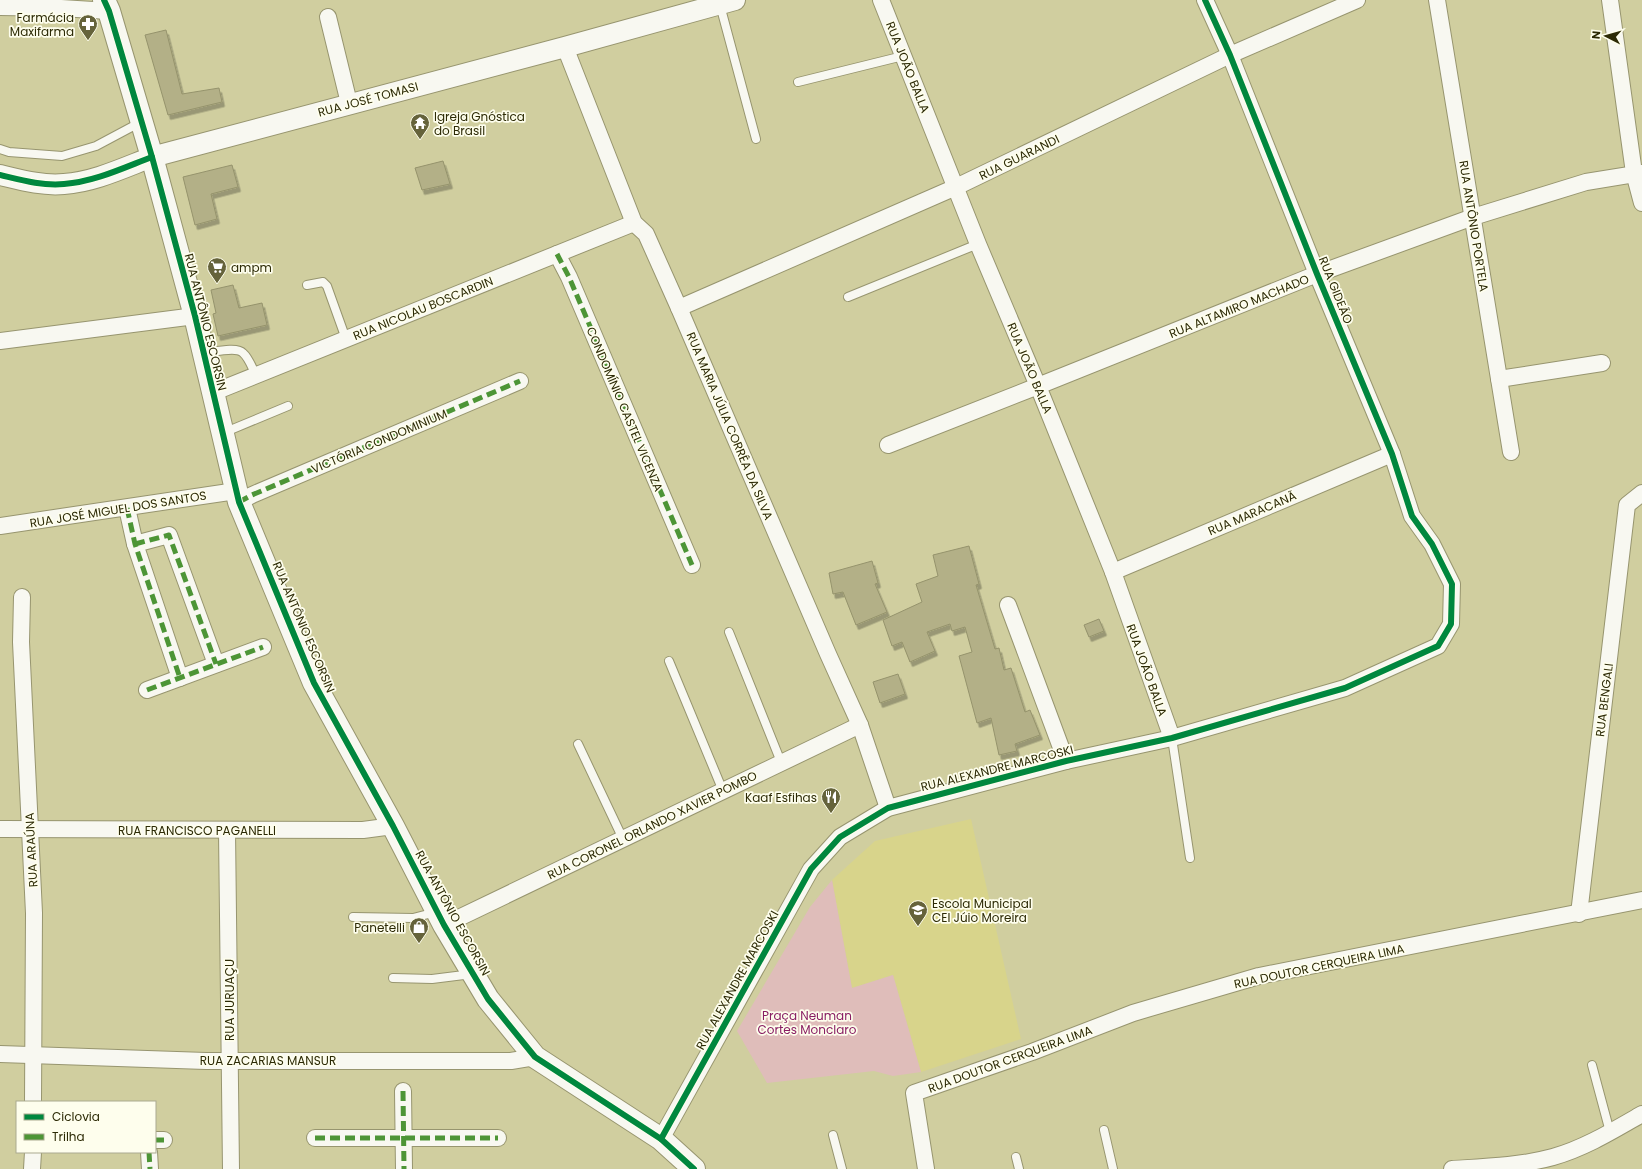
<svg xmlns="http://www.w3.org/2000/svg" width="1642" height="1169" font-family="Poppins,sans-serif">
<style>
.built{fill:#d8d48b}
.green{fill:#dfbdba}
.building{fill:#b3b087;stroke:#95936c;filter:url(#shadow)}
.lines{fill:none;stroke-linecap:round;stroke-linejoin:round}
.service-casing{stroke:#97956f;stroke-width:10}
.minor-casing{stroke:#97956f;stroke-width:18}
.tertiary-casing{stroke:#97956f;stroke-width:22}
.secondary-casing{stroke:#97956f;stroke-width:24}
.service{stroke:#f8f8f1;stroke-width:8}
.minor{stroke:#f8f8f1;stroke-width:16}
.tertiary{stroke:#f8f8f1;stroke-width:20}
.secondary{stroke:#f8f8f1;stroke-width:22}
.quiet{stroke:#4d9536;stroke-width:5;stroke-dasharray:10 5;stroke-linecap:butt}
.cycleway-casing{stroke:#fefeed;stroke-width:8}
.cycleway{stroke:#00873e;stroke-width:6}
.labels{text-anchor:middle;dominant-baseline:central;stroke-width:3.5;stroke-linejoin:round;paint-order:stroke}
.poi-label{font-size:12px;fill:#2c2a05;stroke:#fefeed;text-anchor:end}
.street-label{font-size:12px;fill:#2c2a05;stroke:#fefeed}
.park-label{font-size:12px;fill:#881d63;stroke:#fefeed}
</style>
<defs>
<filter id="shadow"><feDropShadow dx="2.5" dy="4.5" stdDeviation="0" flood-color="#0004"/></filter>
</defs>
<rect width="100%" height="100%" fill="#d0ce9f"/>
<polygon class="built" points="971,819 1021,1039 921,1072 893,975 852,988 832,880 875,841"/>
<polygon class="green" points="832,880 852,988 893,975 921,1072 893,1076 874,1071 767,1083 737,1031 810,907"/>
<g class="building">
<polygon points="166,30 182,94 219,88 222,102 168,115 145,35"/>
<polygon points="443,161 450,184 422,190 415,168"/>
<polygon points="232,165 238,187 211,194 217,219 195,225 183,177"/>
<polygon points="233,285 239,308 262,303 267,325 218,336 213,314 216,313 211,290"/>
<polygon points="969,546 979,584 976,585 995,649 999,648 1004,670 1011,668 1025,712 1030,710 1040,735 1015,744 1017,751 999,755 991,718 977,723 959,656 972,652 965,627 952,631 950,624 927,632 935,651 910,662 902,642 892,646 883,620 922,602 916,584 938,576 933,555"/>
<polygon points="872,561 878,583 875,584 887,612 856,625 843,592 833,594 829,573"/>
<polygon points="1099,619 1104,631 1089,637 1084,625"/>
<polygon points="898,674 905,694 880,703 873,682"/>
</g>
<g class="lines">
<defs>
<g id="service">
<polyline points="720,5 756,139"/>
<polyline points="798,82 903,56"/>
<polyline points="0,149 9,152 62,156 96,146 141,122"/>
<polyline points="307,285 323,282 327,286 346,339"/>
<polyline points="848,297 978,244"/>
<path d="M 205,353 C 214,352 237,346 243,353 C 249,358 252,368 256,375"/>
<polyline points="223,433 288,406"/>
<polyline points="729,632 781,762"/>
<polyline points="669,661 723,791"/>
<polyline points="1172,738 1190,858"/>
<polyline points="578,744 623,839"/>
<polyline points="353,917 413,918 436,912"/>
<polyline points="393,978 432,979 472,974"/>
<polyline points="1592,1065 1610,1132"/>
<polyline points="1104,1130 1113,1169"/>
<polyline points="833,1135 842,1169"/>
<polyline points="1016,1157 1019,1169"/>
</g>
<g id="minor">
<polyline points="881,0 978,244 1038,386 1113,572 1172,738"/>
<polyline points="1437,0 1511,452"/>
<polyline points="1610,0 1634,173 1642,203"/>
<polyline points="0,7 61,8 109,11"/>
<polyline points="328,17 349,103"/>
<polyline points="565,47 634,223 646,234 679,308 828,654 860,725 888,808"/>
<polyline points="557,254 569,277 692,565"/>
<polyline points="679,308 956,187 1230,55 1357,0"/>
<polyline points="0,341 195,316"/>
<polyline points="1499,379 1602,363"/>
<polyline points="212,393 634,223"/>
<polyline points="888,445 1038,386 1317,274 1473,217 1586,182 1642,173"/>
<polyline points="239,502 252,495 520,381"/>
<polyline points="127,508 135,544 180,678"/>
<polyline points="0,526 236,491"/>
<polyline points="135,544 169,535 216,664"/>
<polyline points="1113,572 1392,454"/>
<polyline points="22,597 21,642 34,913 33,1102"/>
<polyline points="1008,605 1066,761"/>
<polyline points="147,690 263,647"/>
<polyline points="0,829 363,830 393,826"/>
<polyline points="227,831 231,1169"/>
<polyline points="1579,914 1627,505 1642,493"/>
<polyline points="444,925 860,725"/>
<polyline points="0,1054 206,1061 511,1061 535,1057"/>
<polyline points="403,1091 404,1169"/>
<polyline points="315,1138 498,1138"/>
<polyline points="661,1139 811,869 840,837 888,808 1066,761 1172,738 1345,688 1438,646 1451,624 1452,584 1432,544 1412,516 1392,454 1317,274 1230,55 1205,0"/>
<polyline points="155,1140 164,1140"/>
<polyline points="149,1152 150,1169"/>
<polyline points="32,1169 33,1152"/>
<polyline points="926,1169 914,1093 1032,1052 1133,1013 1259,976 1642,900"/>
<path d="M 1452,1169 C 1486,1167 1520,1166 1553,1157 C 1585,1148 1614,1130 1642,1114"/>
</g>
<path id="tertiary" d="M 0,175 C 21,180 42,186 64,184 C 94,182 123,168 152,157 L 565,47 L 735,0"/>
<polyline id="secondary" points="104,0 109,11 152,157 195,316 239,502 314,683 393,826 444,925 488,999 535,1057 661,1139 694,1169"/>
</defs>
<use href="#service" class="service-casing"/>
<use href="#minor" class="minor-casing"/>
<use href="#tertiary" class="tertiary-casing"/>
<use href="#secondary" class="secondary-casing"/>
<use href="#service" class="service"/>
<use href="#minor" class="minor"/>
<use href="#tertiary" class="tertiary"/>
<use href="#secondary" class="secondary"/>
<g class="quiet">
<polyline points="557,254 569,277 692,565"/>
<polyline points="239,502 252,495 520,381"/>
<polyline points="127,508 135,544 180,678"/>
<polyline points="135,544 169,535 216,664"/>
<polyline points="147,690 263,647"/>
<polyline points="403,1091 404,1169"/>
<polyline points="315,1138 498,1138"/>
<polyline points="155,1140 164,1140"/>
<polyline points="149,1152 150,1169"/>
</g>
<defs>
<g id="cycleway">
<polyline points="104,0 109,11 152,157 195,316 239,502 314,683 393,826 444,925 488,999 535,1057 661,1139 694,1169"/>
<path d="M 0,175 C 21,180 42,186 64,184 C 94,182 123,168 152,157"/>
<polyline points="661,1139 811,869 840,837 888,808 1066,761 1172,738 1345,688 1438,646 1451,624 1452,584 1432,544 1412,516 1392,454 1317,274 1230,55 1205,0"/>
</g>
</defs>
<use href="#cycleway" class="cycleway-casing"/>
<use href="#cycleway" class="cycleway"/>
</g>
<defs>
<symbol id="pharmacy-pin" viewBox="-11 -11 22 30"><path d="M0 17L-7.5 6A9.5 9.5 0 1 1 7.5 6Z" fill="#65633b" stroke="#fefeed"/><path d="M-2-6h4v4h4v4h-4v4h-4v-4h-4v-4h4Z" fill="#fff"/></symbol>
<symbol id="temple-pin" viewBox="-11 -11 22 30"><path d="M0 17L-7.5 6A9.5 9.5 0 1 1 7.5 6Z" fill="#65633b" stroke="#fefeed"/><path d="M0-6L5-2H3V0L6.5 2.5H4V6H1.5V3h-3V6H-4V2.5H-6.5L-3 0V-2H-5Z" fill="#fff"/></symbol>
<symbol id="supermarket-pin" viewBox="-11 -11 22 30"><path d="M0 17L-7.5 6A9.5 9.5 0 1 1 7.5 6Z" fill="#65633b" stroke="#fefeed"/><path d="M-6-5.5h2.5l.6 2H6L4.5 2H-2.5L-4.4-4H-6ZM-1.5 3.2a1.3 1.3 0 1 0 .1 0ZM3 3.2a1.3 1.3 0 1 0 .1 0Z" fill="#fff"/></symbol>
<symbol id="restaurant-pin" viewBox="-11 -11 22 30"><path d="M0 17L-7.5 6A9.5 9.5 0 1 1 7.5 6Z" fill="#65633b" stroke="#fefeed"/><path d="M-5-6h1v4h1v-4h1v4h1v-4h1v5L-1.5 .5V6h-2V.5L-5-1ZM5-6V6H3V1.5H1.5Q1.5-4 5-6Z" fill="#fff"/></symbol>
<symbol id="school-pin" viewBox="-11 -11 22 30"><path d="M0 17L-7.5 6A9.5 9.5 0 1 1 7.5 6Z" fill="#65633b" stroke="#fefeed"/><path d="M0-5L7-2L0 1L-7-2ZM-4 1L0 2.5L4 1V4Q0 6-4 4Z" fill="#fff"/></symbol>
<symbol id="shop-pin" viewBox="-11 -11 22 30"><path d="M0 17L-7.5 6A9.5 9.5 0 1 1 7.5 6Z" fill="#65633b" stroke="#fefeed"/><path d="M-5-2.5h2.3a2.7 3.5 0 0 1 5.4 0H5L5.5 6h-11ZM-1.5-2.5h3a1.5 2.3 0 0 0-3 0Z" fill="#fff"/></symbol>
</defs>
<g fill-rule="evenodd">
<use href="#pharmacy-pin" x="77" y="13" width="22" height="30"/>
<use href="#temple-pin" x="409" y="112" width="22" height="30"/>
<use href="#supermarket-pin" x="206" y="256" width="22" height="30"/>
<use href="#restaurant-pin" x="820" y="786" width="22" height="30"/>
<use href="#school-pin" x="907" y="899" width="22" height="30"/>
<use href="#shop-pin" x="408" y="916" width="22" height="30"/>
</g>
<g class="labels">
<g class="poi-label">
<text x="74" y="17">Farmácia<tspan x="74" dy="14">Maxifarma</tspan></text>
<text x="434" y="116" text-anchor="start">Igreja Gnóstica<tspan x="434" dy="14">do Brasil</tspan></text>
<text x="231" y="267" text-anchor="start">ampm</text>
<text x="817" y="797">Kaaf Esfihas</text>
<text x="932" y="903" text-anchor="start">Escola Municipal<tspan x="932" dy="14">CEI Júio Moreira</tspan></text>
<text x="405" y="927">Panetelli</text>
</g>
<g class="street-label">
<text transform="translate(908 67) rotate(68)">RUA JOÃO BALLA</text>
<text transform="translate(368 99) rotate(-15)">RUA JOSÉ TOMASI</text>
<text transform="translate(1019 157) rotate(-26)">RUA GUARANDI</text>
<text transform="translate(1474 226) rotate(81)">RUA ANTÔNIO PORTELA</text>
<text transform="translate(1336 290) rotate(68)">RUA GIDEÃO</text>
<text transform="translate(1239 306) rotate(-22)">RUA ALTAMIRO MACHADO</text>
<text transform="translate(423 308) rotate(-22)">RUA NICOLAU BOSCARDIN</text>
<text transform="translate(206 322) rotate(76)">RUA ANTÔNIO ESCORSIN</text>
<text transform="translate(1030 368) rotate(67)">RUA JOÃO BALLA</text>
<text transform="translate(625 409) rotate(67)">CONDOMÍNIO CASTEL VICENZA</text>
<text transform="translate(730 426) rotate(67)">RUA MARIA JÚLIA CORRÊA DA SILVA</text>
<text transform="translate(379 441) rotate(-23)">VICTÓRIA CONDOMINIUM</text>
<text transform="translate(118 509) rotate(-9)">RUA JOSÉ MIGUEL DOS SANTOS</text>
<text transform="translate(1252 513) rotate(-23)">RUA MARACANÃ</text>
<text transform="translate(304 627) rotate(67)">RUA ANTÔNIO ESCORSIN</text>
<text transform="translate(1147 670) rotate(70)">RUA JOÃO BALLA</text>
<text transform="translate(1604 700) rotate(-83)">RUA BENGALI</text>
<text transform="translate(997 768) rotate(-14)">RUA ALEXANDRE MARCOSKI</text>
<text transform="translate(652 825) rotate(-26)">RUA CORONEL ORLANDO XAVIER POMBO</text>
<text x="197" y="830">RUA FRANCISCO PAGANELLI</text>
<text transform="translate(31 850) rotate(-93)">RUA ARAÚNA</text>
<text transform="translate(453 913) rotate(61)">RUA ANTÔNIO ESCORSIN</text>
<text transform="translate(1319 966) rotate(-12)">RUA DOUTOR CERQUEIRA LIMA</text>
<text transform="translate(737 980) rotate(-61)">RUA ALEXANDRE MARCOSKI</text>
<text transform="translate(229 1000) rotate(-90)">RUA JURUAÇU</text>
<text transform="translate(1010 1059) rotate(-20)">RUA DOUTOR CERQUEIRA LIMA</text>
<text x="268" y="1060">RUA ZACARIAS MANSUR</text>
</g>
<g class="park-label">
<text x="807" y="1015">Praça Neuman<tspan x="807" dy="14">Cortes Monclaro</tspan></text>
</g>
</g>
<rect x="16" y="1101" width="140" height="52" fill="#fefeed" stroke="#aaa990"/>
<rect x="24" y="1114" width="20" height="6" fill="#00873e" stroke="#aaa990"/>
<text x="52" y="1121" font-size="12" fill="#2c2a05">Ciclovia</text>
<rect x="24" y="1134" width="20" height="6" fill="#4d9536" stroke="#aaa990"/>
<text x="52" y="1141" font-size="12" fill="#2c2a05">Trilha</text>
<g transform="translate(1606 36) rotate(276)" stroke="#fefeed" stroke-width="3" paint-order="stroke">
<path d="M0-3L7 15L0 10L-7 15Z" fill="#2c2a05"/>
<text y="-6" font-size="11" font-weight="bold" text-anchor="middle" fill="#2c2a05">N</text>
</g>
</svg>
